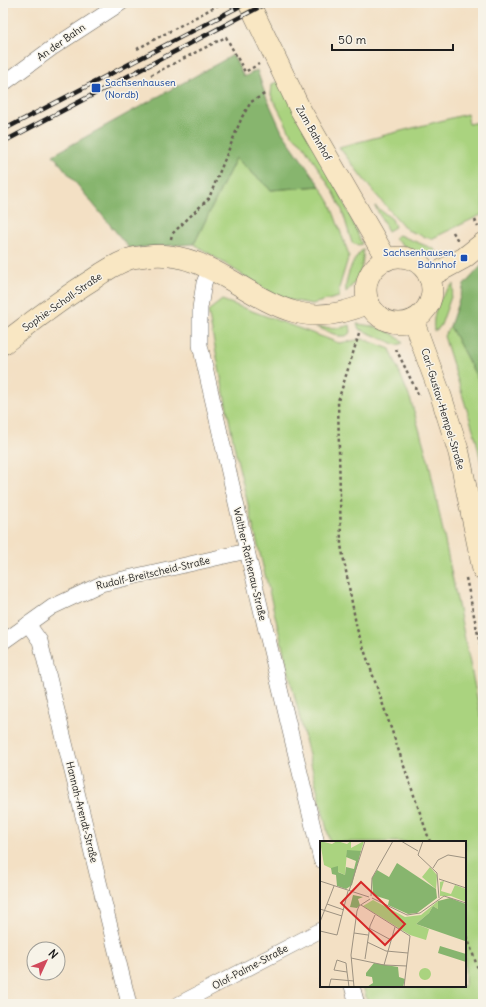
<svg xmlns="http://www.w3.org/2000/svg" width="486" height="1007" font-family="Delius,sans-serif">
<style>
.green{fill:#aad37f;stroke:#63784e}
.forest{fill:#87b56e;stroke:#526845}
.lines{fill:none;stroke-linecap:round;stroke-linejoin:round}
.street-casing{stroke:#676157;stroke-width:16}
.secondary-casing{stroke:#676157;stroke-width:22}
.path{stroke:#676157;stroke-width:2.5;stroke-dasharray:3 3;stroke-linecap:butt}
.street{stroke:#fff;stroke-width:15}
.secondary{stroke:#f9e7c3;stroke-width:21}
.rail-casing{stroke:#1c1c1c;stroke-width:4.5}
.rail{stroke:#f7f3e8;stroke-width:3;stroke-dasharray:9;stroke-linecap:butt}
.transit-dot{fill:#1a4fb4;stroke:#f7f3e8;stroke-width:1.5}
.labels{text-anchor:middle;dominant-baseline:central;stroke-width:3;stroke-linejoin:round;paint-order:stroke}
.street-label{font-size:10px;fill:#1c1c1c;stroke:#f7f3e8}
.transit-label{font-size:10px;fill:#164399;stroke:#f7f3e8;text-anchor:start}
.inset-road{fill:none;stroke:#9d9281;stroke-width:1}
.view{fill:#d62828;fill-opacity:0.15;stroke:#d62828;stroke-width:2}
.inset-edge{fill:none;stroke:#1c1c1c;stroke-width:2}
</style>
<rect width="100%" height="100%" fill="#f7f3e8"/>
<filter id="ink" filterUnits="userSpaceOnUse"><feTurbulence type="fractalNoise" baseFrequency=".025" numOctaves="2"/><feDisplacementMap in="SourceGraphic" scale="8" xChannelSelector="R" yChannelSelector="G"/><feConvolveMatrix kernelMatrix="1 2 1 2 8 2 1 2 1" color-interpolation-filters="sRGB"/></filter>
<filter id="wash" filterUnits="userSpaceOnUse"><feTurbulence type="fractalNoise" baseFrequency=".012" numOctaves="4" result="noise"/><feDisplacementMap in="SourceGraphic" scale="16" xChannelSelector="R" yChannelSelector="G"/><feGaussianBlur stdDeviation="0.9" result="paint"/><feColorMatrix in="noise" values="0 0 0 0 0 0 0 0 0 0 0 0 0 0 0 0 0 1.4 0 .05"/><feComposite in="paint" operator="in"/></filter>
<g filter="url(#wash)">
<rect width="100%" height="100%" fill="#f3e0c4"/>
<g class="green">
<polygon points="279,81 342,197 362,244 358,245 352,243 342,210 334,193 302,143 291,134 271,95 272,84"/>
<polygon points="467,114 469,124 483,121 483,214 431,239 407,230 372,190 339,147"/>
<polygon points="236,158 271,190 320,186 330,203 349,255 339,288 339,297 312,304 279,298 194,244"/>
<polygon points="375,206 392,219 395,227 388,231"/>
<path d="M 399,235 L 434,249 L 437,254 C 419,254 407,250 394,238 Z"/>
<path d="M 363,249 C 364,268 359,280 346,292 C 344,280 353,258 363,249 Z"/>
<path d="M 453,284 L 453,291 L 441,325 L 438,329 L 434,331 C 432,312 439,297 453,284 Z"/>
<polygon points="222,300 339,343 363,339 390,349 411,401 429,463 483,727 483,1004 368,1004 363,986 465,986 465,842 330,842 236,455 208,311"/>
<path d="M 357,324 C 375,326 391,329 403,343 L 397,345 L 359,329 Z"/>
<polygon points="350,325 351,332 346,336 339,336 316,327 340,328"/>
<polygon points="450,326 483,389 483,472 476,439 444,336"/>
</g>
<g class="forest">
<polygon points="233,55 244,77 257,70 265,94 282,132 320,186 271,190 236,158 194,244 129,248 53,155"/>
<polygon points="483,264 483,389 450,326 464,285"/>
</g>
</g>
<g filter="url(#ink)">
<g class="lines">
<defs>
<g id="street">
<polyline points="3,84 52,48 121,3"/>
<polyline points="210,268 204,283 200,308 200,345 247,551 321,860"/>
<polyline points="28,624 40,641 129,1004"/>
<polyline points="3,642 52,607 101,584 247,551"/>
<polyline points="352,986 357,1004"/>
<polyline points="179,1004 321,930"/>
</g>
<g id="secondary">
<polyline points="249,3 300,109 387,260"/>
<circle cx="399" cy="290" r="33"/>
<polyline points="429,277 464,258 483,243"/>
<polyline points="413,320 441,396 459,453 483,570"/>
<path d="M 3,344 C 32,322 61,299 92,280 C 103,272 116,264 129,259 C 135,257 141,257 147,256 C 204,248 244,298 295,312 C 320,319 346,313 369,303"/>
</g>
</defs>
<use href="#street" class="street-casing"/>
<use href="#secondary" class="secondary-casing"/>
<g class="path">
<polyline points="137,49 222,3"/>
<polyline points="151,75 226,37 245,72 259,64"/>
<polyline points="475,220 478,227"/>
<polyline points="453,232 458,241"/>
<polyline points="171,239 172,234 209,198 242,117 251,102 266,93"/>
<polyline points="359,334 338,401 341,545 357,629 430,842"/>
<polyline points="396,349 419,396"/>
<polyline points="466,578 483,658"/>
<polyline points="465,931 477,966 483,974"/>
</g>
<use href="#street" class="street"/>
<use href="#secondary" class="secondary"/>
<defs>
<g id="rail">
<polyline points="3,130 246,3"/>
<polyline points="3,142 267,3"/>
</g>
</defs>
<use href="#rail" class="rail-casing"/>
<use href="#rail" class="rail"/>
</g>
</g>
<g class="transit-dot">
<rect x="91" y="83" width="10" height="10" rx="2"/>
<rect x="460" y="254" width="8" height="8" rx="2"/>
</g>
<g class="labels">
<g class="street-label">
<text transform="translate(61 42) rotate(-35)">An der Bahn</text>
<text transform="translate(314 133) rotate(60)">Zum Bahnhof</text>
<text transform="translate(62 302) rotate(-35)">Sophie-Scholl-Straße</text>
<text transform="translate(443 409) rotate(73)">Carl-Gustav-Hempel-Straße</text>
<text transform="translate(250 564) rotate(77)">Walther-Rathenau-Straße</text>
<text transform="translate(153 573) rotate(-13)">Rudolf-Breitscheid-Straße</text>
<text transform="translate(82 812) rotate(76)">Hannah-Arendt-Straße</text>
<text transform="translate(250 967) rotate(-28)">Olof-Palme-Straße</text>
</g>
<g class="transit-label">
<text x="105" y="82">Sachsenhausen<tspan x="105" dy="12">(Nordb)</tspan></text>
<text x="456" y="252" text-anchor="end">Sachsenhausen,<tspan x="456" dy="12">Bahnhof</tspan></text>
</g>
</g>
<g transform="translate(320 841)">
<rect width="146" height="146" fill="#f3e0c4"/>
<path d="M 0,0 L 12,3 L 17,0 L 27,3 L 31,0 L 31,7 L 44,0 L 41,10 L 27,10 L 25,34 L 4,24 ZM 110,26 L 117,34 L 116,48 L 102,36 ZM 124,40 L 121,50 L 131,53 L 135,44 L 146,48 L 146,61 L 131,55 L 120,55 L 120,41 ZM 53,59 L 85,76 L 101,74 L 118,60 L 120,65 L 118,68 L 113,65 L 109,72 L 96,83 L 109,88 L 106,99 L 90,94 L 43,65 ZM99 133a6 6 0 1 1 12 0a6 6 0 1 1-12 0Z" fill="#aad37f"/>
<path d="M 27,9 L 41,10 L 32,44 L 26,48 L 17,45 L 16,34 L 12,33 L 11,27 L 18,25 L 18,31 L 25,34 L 26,26 L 34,28 L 36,20 L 26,16 ZM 77,22 L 116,48 L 117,57 L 97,72 L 88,73 L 68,64 L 69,59 L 53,54 L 52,37 L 57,29 L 69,36 ZM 33,54 L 43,56 L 38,58 L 40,64 L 37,67 L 30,66 ZM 130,57 L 146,63 L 145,100 L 96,83 L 109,72 L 113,65 L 118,68 L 118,60 ZM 120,105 L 146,113 L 146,121 L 118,112 ZM 54,122 L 78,126 L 79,136 L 85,138 L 83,146 L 47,146 L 53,142 L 52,136 L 46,135 L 46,132 Z" fill="#87b56e"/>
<path class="inset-road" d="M 81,0 L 98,10M 103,0 L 98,14 L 117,32 L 119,57M 113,27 L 118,19 L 128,14 L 146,17M 119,38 L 146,47M 0,40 L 49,56M 29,50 L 45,0M 51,55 L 52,37 L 73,0M 52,57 L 87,74 L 100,72 L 124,55 L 146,62M 7,63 L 24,69M 41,64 L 90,95 L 84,146M 0,68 L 22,75M 0,81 L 14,45M 49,87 L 71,99M 0,90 L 17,94 L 28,50M 34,92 L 48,94M 47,101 L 66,110 L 88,112M 31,117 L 64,124 L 87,125M 45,118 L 50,85 L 55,74M 64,124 L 75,86M 27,131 L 14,129 L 17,119 L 26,122 L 27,131 L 29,146M 9,146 L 11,138 L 34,140M 34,146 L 31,114 L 37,70 L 39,65 L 50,58"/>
<path class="view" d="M 41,41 L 85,83 L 65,104 L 21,62 Z"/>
<rect width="146" height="146" class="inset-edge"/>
</g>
<rect width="486" height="1007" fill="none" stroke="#f7f3e8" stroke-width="16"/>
<g transform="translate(46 961) rotate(46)"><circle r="19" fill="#f7f3e8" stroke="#9f9d96"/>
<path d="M0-3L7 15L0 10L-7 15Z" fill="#d1495b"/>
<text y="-6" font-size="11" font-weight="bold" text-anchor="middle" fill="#1c1c1c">N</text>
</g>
<path d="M332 44v6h121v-6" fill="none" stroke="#1c1c1c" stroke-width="2"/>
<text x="338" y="44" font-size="12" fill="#1c1c1c" stroke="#f7f3e8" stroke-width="3" paint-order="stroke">50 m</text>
</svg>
